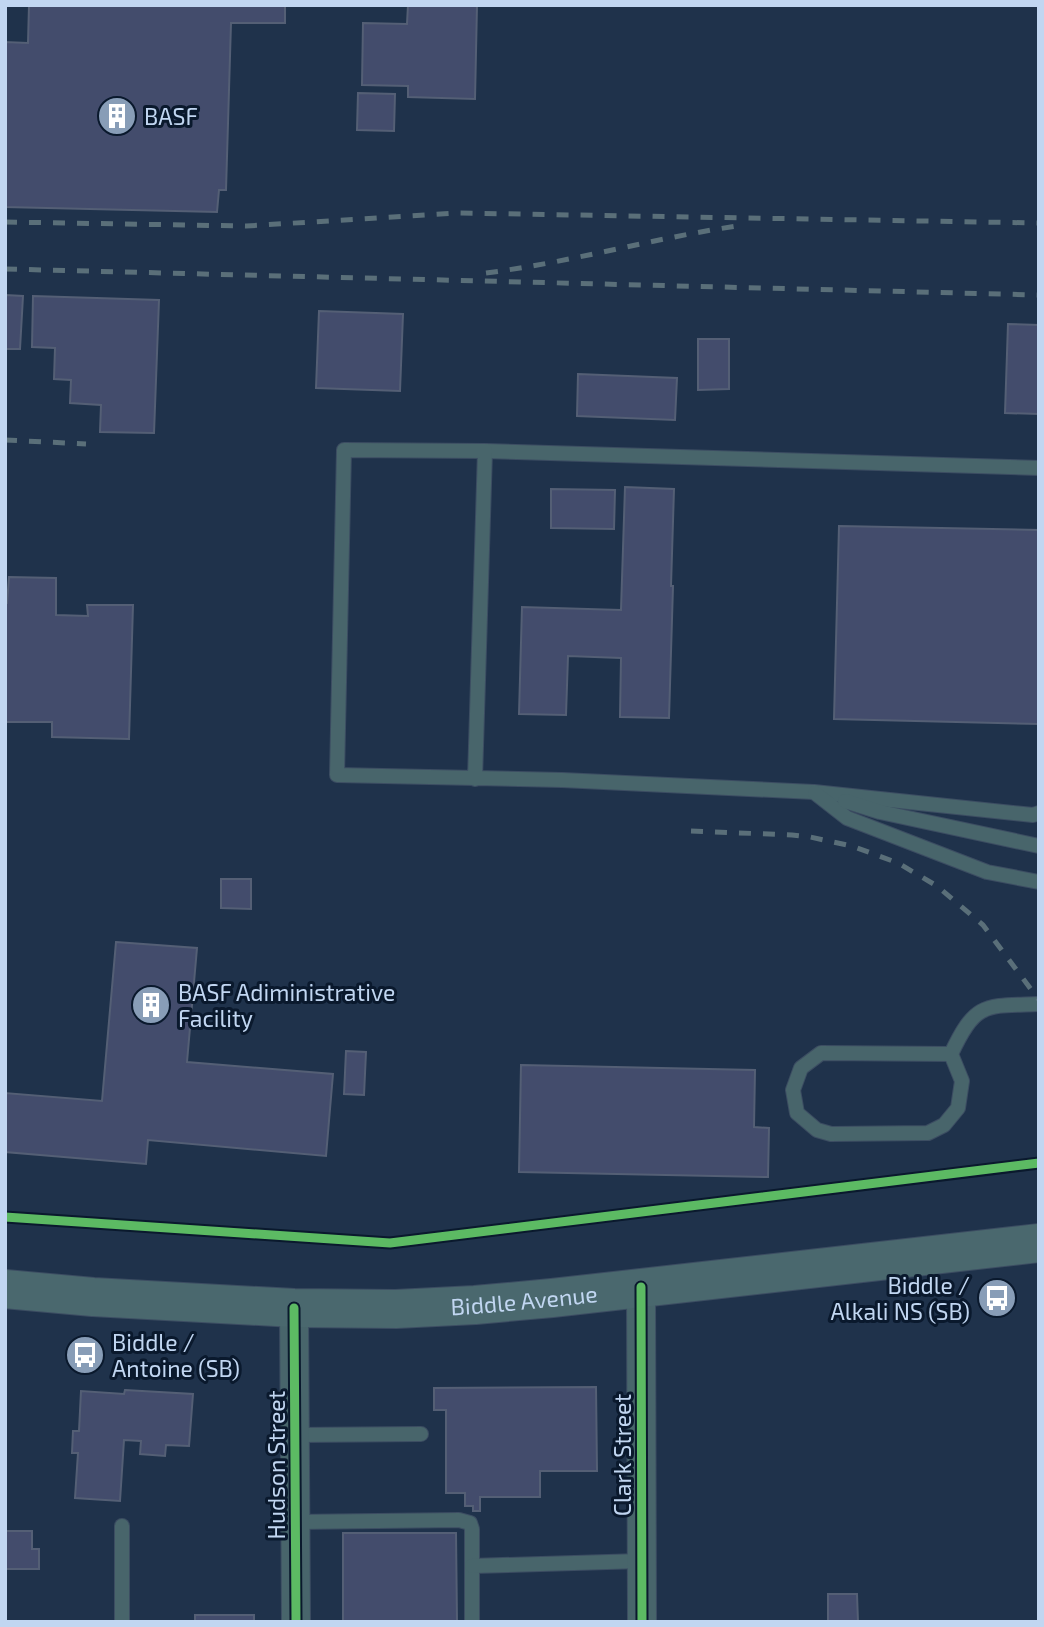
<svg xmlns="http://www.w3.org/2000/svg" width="1044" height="1627" font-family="'Exo 2',sans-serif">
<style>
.building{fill:#434c6c;stroke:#545f75;stroke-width:2}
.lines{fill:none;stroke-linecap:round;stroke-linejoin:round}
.service-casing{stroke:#3c4d62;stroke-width:16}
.minor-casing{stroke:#3c4d62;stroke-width:30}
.secondary-casing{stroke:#3c4d62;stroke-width:40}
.service{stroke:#48656b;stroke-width:14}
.minor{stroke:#48656b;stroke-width:28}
.secondary{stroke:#4a686e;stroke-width:38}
.rail{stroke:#5a6f79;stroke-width:5;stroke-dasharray:12 12;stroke-linecap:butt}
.cycleway-casing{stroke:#0a192d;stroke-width:13}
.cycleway{stroke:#5cba63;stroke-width:9}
.labels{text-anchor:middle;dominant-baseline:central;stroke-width:6;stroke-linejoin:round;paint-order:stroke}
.poi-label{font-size:23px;fill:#c1d6f1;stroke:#0a192d;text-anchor:start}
.street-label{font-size:23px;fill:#c1d6f1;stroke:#0a192d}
</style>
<rect width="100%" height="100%" fill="#1f324b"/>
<g class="building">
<polygon points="29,5 285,5 285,23 231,23 226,190 219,190 217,212 5,207 5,42 28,43"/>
<polygon points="408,5 477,5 475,99 408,97 408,86 362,85 363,23 407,24"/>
<polygon points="358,93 395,94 394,131 357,130"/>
<polygon points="5,295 23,296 20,349 5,349"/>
<polygon points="33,296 159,300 154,433 100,432 101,405 70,403 71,380 54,379 55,348 32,347"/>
<polygon points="319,311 403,314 400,391 316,388"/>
<polygon points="1008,324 1039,325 1039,414 1005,413"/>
<polygon points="698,339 729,339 729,389 698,390"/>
<polygon points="578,374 677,378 675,420 577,416"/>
<polygon points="625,487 674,489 671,586 673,586 669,718 620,717 621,658 568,656 566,715 519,714 522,607 621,610"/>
<polygon points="551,489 615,490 614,529 551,528"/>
<polygon points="839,526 1039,530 1039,724 834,719"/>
<polygon points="9,577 56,578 56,615 88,616 87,605 133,605 129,739 52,737 52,722 5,722 5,603 7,603"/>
<polygon points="221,879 251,879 251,909 221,908"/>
<polygon points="116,942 197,948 187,1062 333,1074 326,1156 148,1140 146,1164 5,1152 5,1093 102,1101"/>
<polygon points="346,1051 366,1052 364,1095 344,1094"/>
<polygon points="521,1065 755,1070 754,1127 769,1128 768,1177 519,1172"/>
<polygon points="596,1387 597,1471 540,1471 540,1497 480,1497 480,1511 473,1511 473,1506 465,1506 465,1493 446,1493 446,1410 434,1410 434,1388"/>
<polygon points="125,1390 193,1394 189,1446 166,1445 165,1456 140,1454 141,1441 124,1440 120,1501 75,1498 78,1453 72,1453 73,1431 79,1431 81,1391 124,1394"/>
<polygon points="5,1531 32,1531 32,1549 39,1549 39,1569 5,1569"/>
<polygon points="343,1533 456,1533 457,1622 343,1622"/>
<polygon points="828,1594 857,1594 858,1622 828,1622"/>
<rect x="195" y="1615" width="59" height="7"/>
</g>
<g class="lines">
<defs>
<g id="service">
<polyline points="485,451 1039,468"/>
<polyline points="475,779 485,451 344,450 337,775 562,780 814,792 1033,815 1039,813"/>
<polyline points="815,793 847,818 987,872 1039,882"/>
<polyline points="845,801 880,812 1039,846"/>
<path d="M 951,1054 L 821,1053 L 801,1068 L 793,1090 L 797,1113 L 817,1130 L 831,1134 L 928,1133 L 944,1125 L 958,1108 L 962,1081 L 951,1054 C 976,1001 985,1006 1039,1004"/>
<polyline points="295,1435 421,1434"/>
<polyline points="295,1522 459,1520 470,1523 472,1529 472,1622"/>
<polyline points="472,1566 641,1561"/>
<polyline points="122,1622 122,1526"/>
</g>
<g id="minor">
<polyline points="641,1287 642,1622"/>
<polyline points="294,1308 296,1622"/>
</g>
<g id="secondary">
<path id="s1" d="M 5,1289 L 93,1297 L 294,1308 L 396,1309 L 475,1305 L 552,1298 L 1039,1243"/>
</g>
</defs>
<use href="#service" class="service-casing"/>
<use href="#minor" class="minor-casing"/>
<use href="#secondary" class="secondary-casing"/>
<use href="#service" class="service"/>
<use href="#minor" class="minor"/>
<use href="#secondary" class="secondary"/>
<g class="rail">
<polyline points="5,222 246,226 458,213 1039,223"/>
<polyline points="5,269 1039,295"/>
<path d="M 486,273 C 573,262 657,237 744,225"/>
<polyline points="5,440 86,444"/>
<polyline points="691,831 792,835 810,837 852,846 898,863 937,886 983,925 1039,1000"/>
</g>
<defs>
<g id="cycleway">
<polyline points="5,1217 390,1243 1039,1163"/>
<polyline points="641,1287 642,1622"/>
<polyline points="294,1308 296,1622"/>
</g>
</defs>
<use href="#cycleway" class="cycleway-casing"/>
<use href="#cycleway" class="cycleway"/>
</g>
<defs>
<symbol id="building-disc" viewBox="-11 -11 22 22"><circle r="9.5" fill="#889db7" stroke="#0a192d"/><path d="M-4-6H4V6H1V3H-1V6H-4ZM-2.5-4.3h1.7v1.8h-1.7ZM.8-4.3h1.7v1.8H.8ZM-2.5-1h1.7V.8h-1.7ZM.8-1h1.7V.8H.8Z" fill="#fff"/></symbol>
<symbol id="bus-disc" viewBox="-11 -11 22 22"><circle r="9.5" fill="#889db7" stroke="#0a192d"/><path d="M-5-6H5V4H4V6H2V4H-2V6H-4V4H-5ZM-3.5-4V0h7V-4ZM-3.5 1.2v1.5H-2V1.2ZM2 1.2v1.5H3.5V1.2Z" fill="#fff"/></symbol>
</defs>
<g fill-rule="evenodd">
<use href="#building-disc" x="95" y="94" width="44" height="44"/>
<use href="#building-disc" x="129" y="983" width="44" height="44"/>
<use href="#bus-disc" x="975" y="1276" width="44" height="44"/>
<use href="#bus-disc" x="63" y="1333" width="44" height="44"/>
</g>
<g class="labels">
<g class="poi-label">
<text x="144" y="116">BASF</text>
<text x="178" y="992">BASF Adiministrative<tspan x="178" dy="26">Facility</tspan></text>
<text x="970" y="1285" text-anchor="end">Biddle /<tspan x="970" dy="26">Alkali NS (SB)</tspan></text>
<text x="112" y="1342">Biddle /<tspan x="112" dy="26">Antoine (SB)</tspan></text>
</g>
<g class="street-label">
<text stroke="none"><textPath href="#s1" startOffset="520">Biddle Avenue</textPath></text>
<text transform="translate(622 1455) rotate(-90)">Clark Street</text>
<text transform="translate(276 1465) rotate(-90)">Hudson Street</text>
</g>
</g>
<rect width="1044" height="1627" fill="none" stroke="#c1d6f1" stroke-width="14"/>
</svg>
